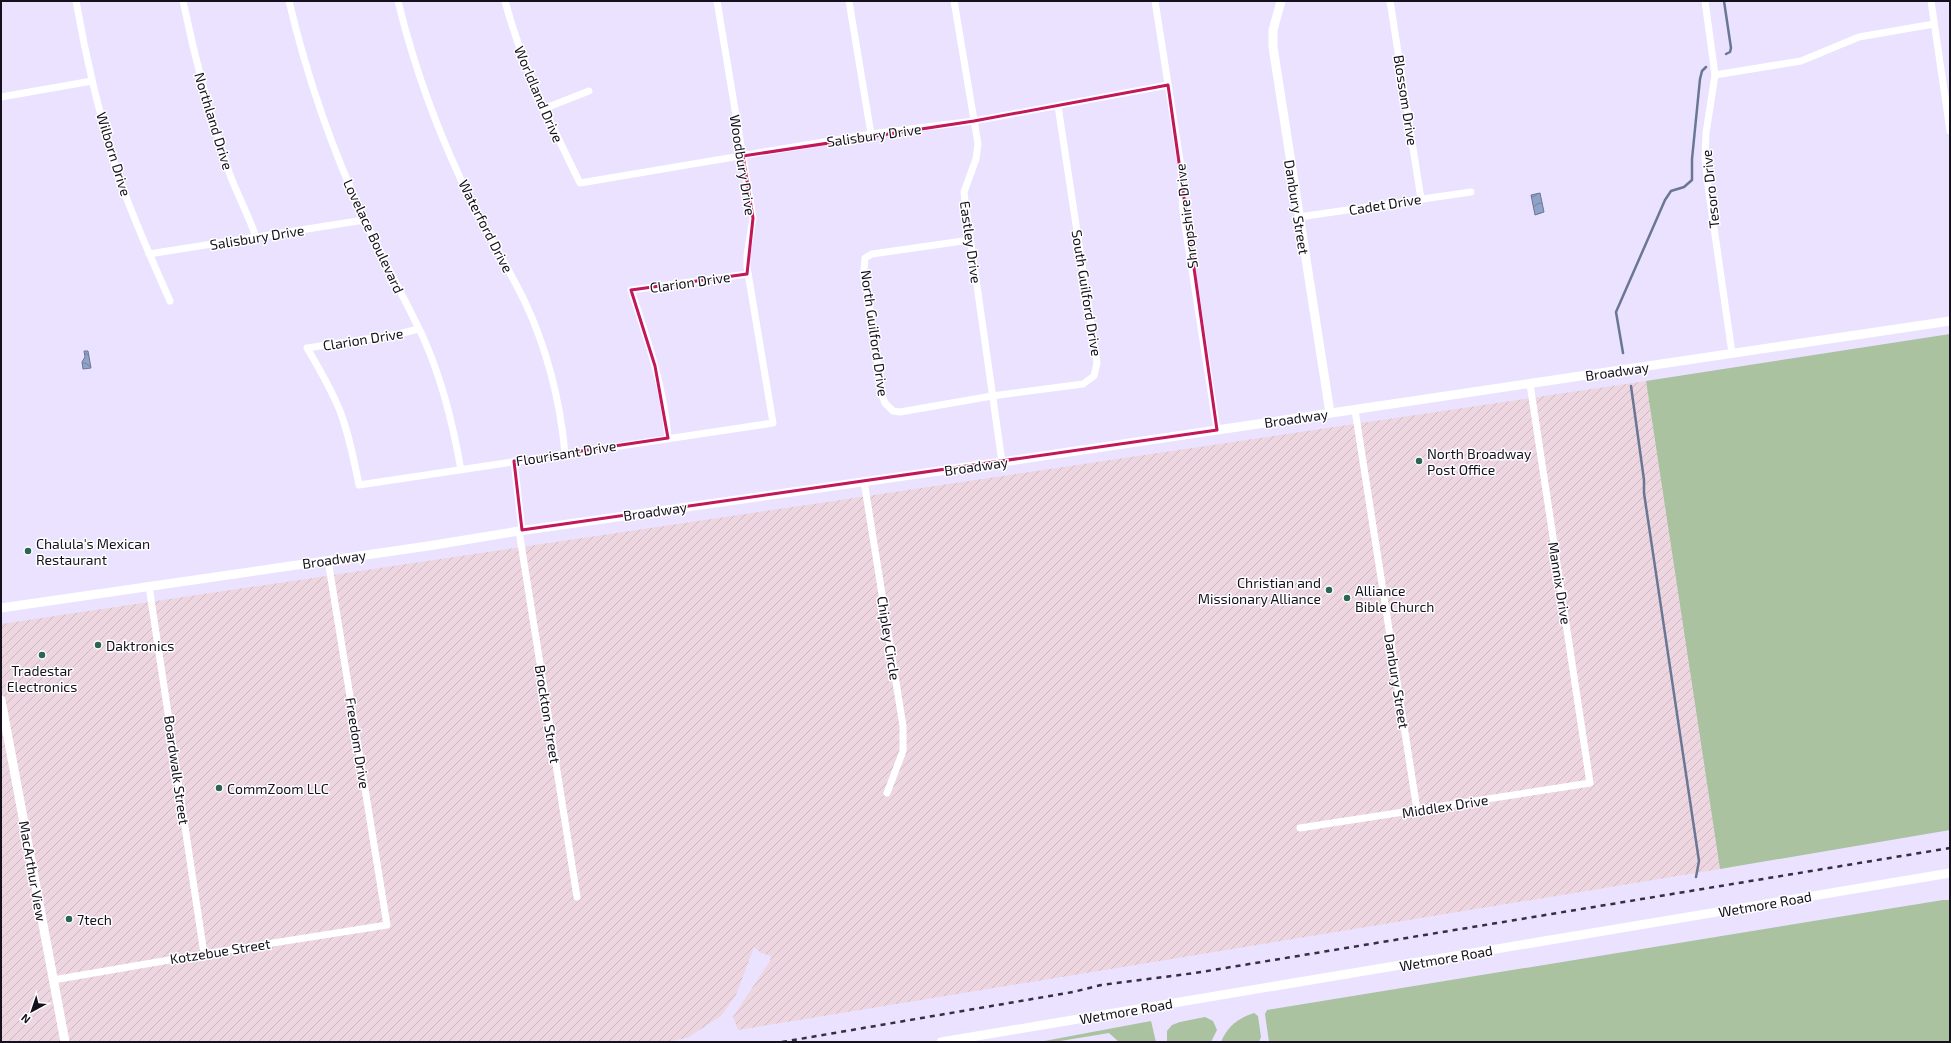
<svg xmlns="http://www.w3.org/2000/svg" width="1951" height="1043" font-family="'Exo 2',sans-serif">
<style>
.industrial{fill:url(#industrial-furrows)}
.grass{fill:#aac29f}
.water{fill:url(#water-waves);stroke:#6a7794}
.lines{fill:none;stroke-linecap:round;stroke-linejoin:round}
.stream{stroke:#6a7794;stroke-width:2.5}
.street{stroke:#fff;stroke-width:7}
.secondary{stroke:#fff;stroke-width:9}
.rail{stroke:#35303f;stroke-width:2.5;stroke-dasharray:5 5;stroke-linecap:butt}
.marked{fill:none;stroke:#c2185b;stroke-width:3;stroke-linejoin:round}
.poi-dot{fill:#296550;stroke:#fff;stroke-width:1.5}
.labels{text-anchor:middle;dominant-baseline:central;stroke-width:3;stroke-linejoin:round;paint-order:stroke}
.street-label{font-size:14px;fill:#14101c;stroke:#fff}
.poi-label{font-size:14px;fill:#14101c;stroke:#fff;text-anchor:start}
</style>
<defs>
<pattern id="industrial-furrows" width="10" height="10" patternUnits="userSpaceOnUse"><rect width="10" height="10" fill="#edd6e0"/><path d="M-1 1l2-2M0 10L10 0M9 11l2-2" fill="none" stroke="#cab7c0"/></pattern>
<pattern id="water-waves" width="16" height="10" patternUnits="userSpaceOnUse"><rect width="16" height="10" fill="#8fa3c8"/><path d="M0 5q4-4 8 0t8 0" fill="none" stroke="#7483a2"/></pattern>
</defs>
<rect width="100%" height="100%" fill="#eae2ff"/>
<polygon class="industrial" points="1646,381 1720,869 738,1030 733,1017 770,961 771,956 761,953 754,947 736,995 721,1016 687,1038 665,1042 1,1042 1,624"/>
<g class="grass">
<polygon points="1950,334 1950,830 1720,869 1646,381"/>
<polygon points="1943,900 1950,900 1950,1042 1269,1042 1265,1014 1267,1010"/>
<path d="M 1254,1013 L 1258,1016 L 1261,1037 L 1259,1042 L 1221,1042 C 1227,1027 1238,1018 1254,1013 Z"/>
<polygon points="1205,1017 1213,1021 1217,1030 1211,1042 1167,1042 1167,1031 1172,1025 1180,1022"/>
<polygon points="1151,1021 1156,1042 1119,1042 1109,1033 1054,1042 1039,1042"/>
</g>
<g class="water">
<polygon points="1540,193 1544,212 1535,215 1531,195"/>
<polygon points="84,351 88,351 91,368 83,369 82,362 85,357"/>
</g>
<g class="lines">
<g class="stream">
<polyline points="1724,1 1731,48 1730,52 1726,54"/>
<polyline points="1623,353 1616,312 1665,200 1671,191 1684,187 1692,180 1692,159 1700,79 1702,71 1706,67"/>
<polyline points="1631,386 1644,480 1644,493 1699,861 1696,877"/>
</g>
<g class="street">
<path d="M 76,1 C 86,58 99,114 116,169 C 131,214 151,258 170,301"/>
<path d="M 183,1 C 195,59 210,116 229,172 C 237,194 248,214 256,237"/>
<path d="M 289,1 C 307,77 332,150 365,220 C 383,260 404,297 423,337 C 442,379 453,424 461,470"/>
<path d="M 398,1 C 415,72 441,140 473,205 C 490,238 509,269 525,302 C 547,349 560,401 565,453"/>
<path d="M 505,1 C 522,65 551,124 580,183 L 871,134 L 974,121 L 1168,85"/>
<polyline points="849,1 871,134"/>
<polyline points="954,1 978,144 976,159 964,192 965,201 1002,462"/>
<polyline points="1155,1 1181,167 1183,212 1217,430"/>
<polyline points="1390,1 1421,199"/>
<polyline points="1705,1 1715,75 1706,133 1705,159 1709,193 1732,353"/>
<polyline points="1931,1 1950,131"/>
<polyline points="1715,75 1801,61 1859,37 1934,24"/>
<polyline points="1,97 92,81"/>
<polyline points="543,109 589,91"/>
<polyline points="1299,217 1471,192"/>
<polyline points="970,240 872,254 865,258 864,270 882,395 885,403 893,411 900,412 992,396 1083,384 1094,376 1097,363 1058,106"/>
<polyline points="149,254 364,220"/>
<path d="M 418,329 L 399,334 L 307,348 C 319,368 331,389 340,411 C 349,435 354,460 359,485 L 773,423 L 747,267 L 747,255 L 753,218 L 717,1"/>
<polyline points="1355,410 1417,810"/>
<path d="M 668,438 C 664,387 647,338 631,290 L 748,274"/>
<polyline points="514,461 522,530"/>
<polyline points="864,481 903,726 903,751 887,793"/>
<polyline points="519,531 577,897"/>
<polyline points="149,586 204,954"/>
<polyline points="1300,828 1590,783 1530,384"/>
<polyline points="53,980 204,954 387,925 328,560"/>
</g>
<g class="secondary">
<polyline points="1281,1 1273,30 1273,47 1330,413"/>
<polyline points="1,608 428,546 519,531 1002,462 1950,321"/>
<polyline points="1,700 65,1042"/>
<polyline points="941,1042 1950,873"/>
</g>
<polyline class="rail" points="782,1042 1073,992 1101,985 1195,973 1950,848"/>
</g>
<path class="marked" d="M 1168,85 L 1217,430 L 522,530 L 514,461 L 668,438 L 655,366 L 631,290 L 747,274 L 753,218 L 743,156 L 974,121 Z"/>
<g class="poi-dot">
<circle cx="1419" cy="461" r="4"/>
<circle cx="28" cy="551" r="4"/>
<circle cx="1329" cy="590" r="4"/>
<circle cx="1347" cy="598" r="4"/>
<circle cx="98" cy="645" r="4"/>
<circle cx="42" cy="655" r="4"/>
<circle cx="219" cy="788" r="4"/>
<circle cx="69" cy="919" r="4"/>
</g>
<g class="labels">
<g class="street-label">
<text transform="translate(539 94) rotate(67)">Worldland Drive</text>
<text transform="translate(1406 100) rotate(81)">Blossom Drive</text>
<text transform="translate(214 121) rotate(73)">Northland Drive</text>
<text transform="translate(874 135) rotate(-8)">Salisbury Drive</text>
<text transform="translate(114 154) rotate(73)">Wilborn Drive</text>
<text transform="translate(743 165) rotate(81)">Woodbury Drive</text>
<text transform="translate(1710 189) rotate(-96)">Tesoro Drive</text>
<text transform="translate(1385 204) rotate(-9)">Cadet Drive</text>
<text transform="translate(1297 207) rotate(81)">Danbury Street</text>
<text transform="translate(1186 216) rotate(-97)">Shropshire Drive</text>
<text transform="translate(486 226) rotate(63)">Waterford Drive</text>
<text transform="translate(374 236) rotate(65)">Lovelace Boulevard</text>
<text transform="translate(257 237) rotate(-9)">Salisbury Drive</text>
<text transform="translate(971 242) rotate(82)">Eastley Drive</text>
<text transform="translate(690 282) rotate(-8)">Clarion Drive</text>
<text transform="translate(1087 293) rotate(81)">South Guilford Drive</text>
<text transform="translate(875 333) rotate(82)">North Guilford Drive</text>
<text transform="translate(363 339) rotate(-9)">Clarion Drive</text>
<text transform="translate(1617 371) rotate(-8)">Broadway</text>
<text transform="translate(1296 418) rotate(-8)">Broadway</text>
<text transform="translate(566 453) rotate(-9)">Flourisant Drive</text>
<text transform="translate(976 466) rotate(-8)">Broadway</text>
<text transform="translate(655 511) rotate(-8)">Broadway</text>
<text transform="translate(334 559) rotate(-8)">Broadway</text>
<text transform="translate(1560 583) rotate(81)">Mannix Drive</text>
<text transform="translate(889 638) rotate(81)">Chipley Circle</text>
<text transform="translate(1397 681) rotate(81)">Danbury Street</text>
<text transform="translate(548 714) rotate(81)">Brockton Street</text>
<text transform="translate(358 743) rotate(81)">Freedom Drive</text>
<text transform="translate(177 770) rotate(82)">Boardwalk Street</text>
<text transform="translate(1445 806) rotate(-9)">Middlex Drive</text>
<text transform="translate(33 871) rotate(80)">MacArthur View</text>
<text transform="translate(1765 904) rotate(-10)">Wetmore Road</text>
<text transform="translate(220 951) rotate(-9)">Kotzebue Street</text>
<text transform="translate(1446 958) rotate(-10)">Wetmore Road</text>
<text transform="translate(1126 1011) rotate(-10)">Wetmore Road</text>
</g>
<g class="poi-label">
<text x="1427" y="453">North Broadway<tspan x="1427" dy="16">Post Office</tspan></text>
<text x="36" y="543">Chalula's Mexican<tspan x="36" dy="16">Restaurant</tspan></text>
<text x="1321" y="582" text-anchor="end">Christian and<tspan x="1321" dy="16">Missionary Alliance</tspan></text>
<text x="1355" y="590">Alliance<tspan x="1355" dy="16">Bible Church</tspan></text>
<text x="106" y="645">Daktronics</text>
<text x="42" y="670" text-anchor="middle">Tradestar<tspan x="42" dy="16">Electronics</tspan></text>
<text x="227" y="788">CommZoom LLC</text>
<text x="77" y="919">7tech</text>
</g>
</g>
<rect width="1951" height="1043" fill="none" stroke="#14101c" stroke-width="4"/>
<g transform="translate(32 1011) rotate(220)" stroke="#ffffff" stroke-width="3" paint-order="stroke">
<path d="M0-3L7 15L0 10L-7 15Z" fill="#14101c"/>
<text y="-6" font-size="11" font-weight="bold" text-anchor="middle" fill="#14101c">N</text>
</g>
</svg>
